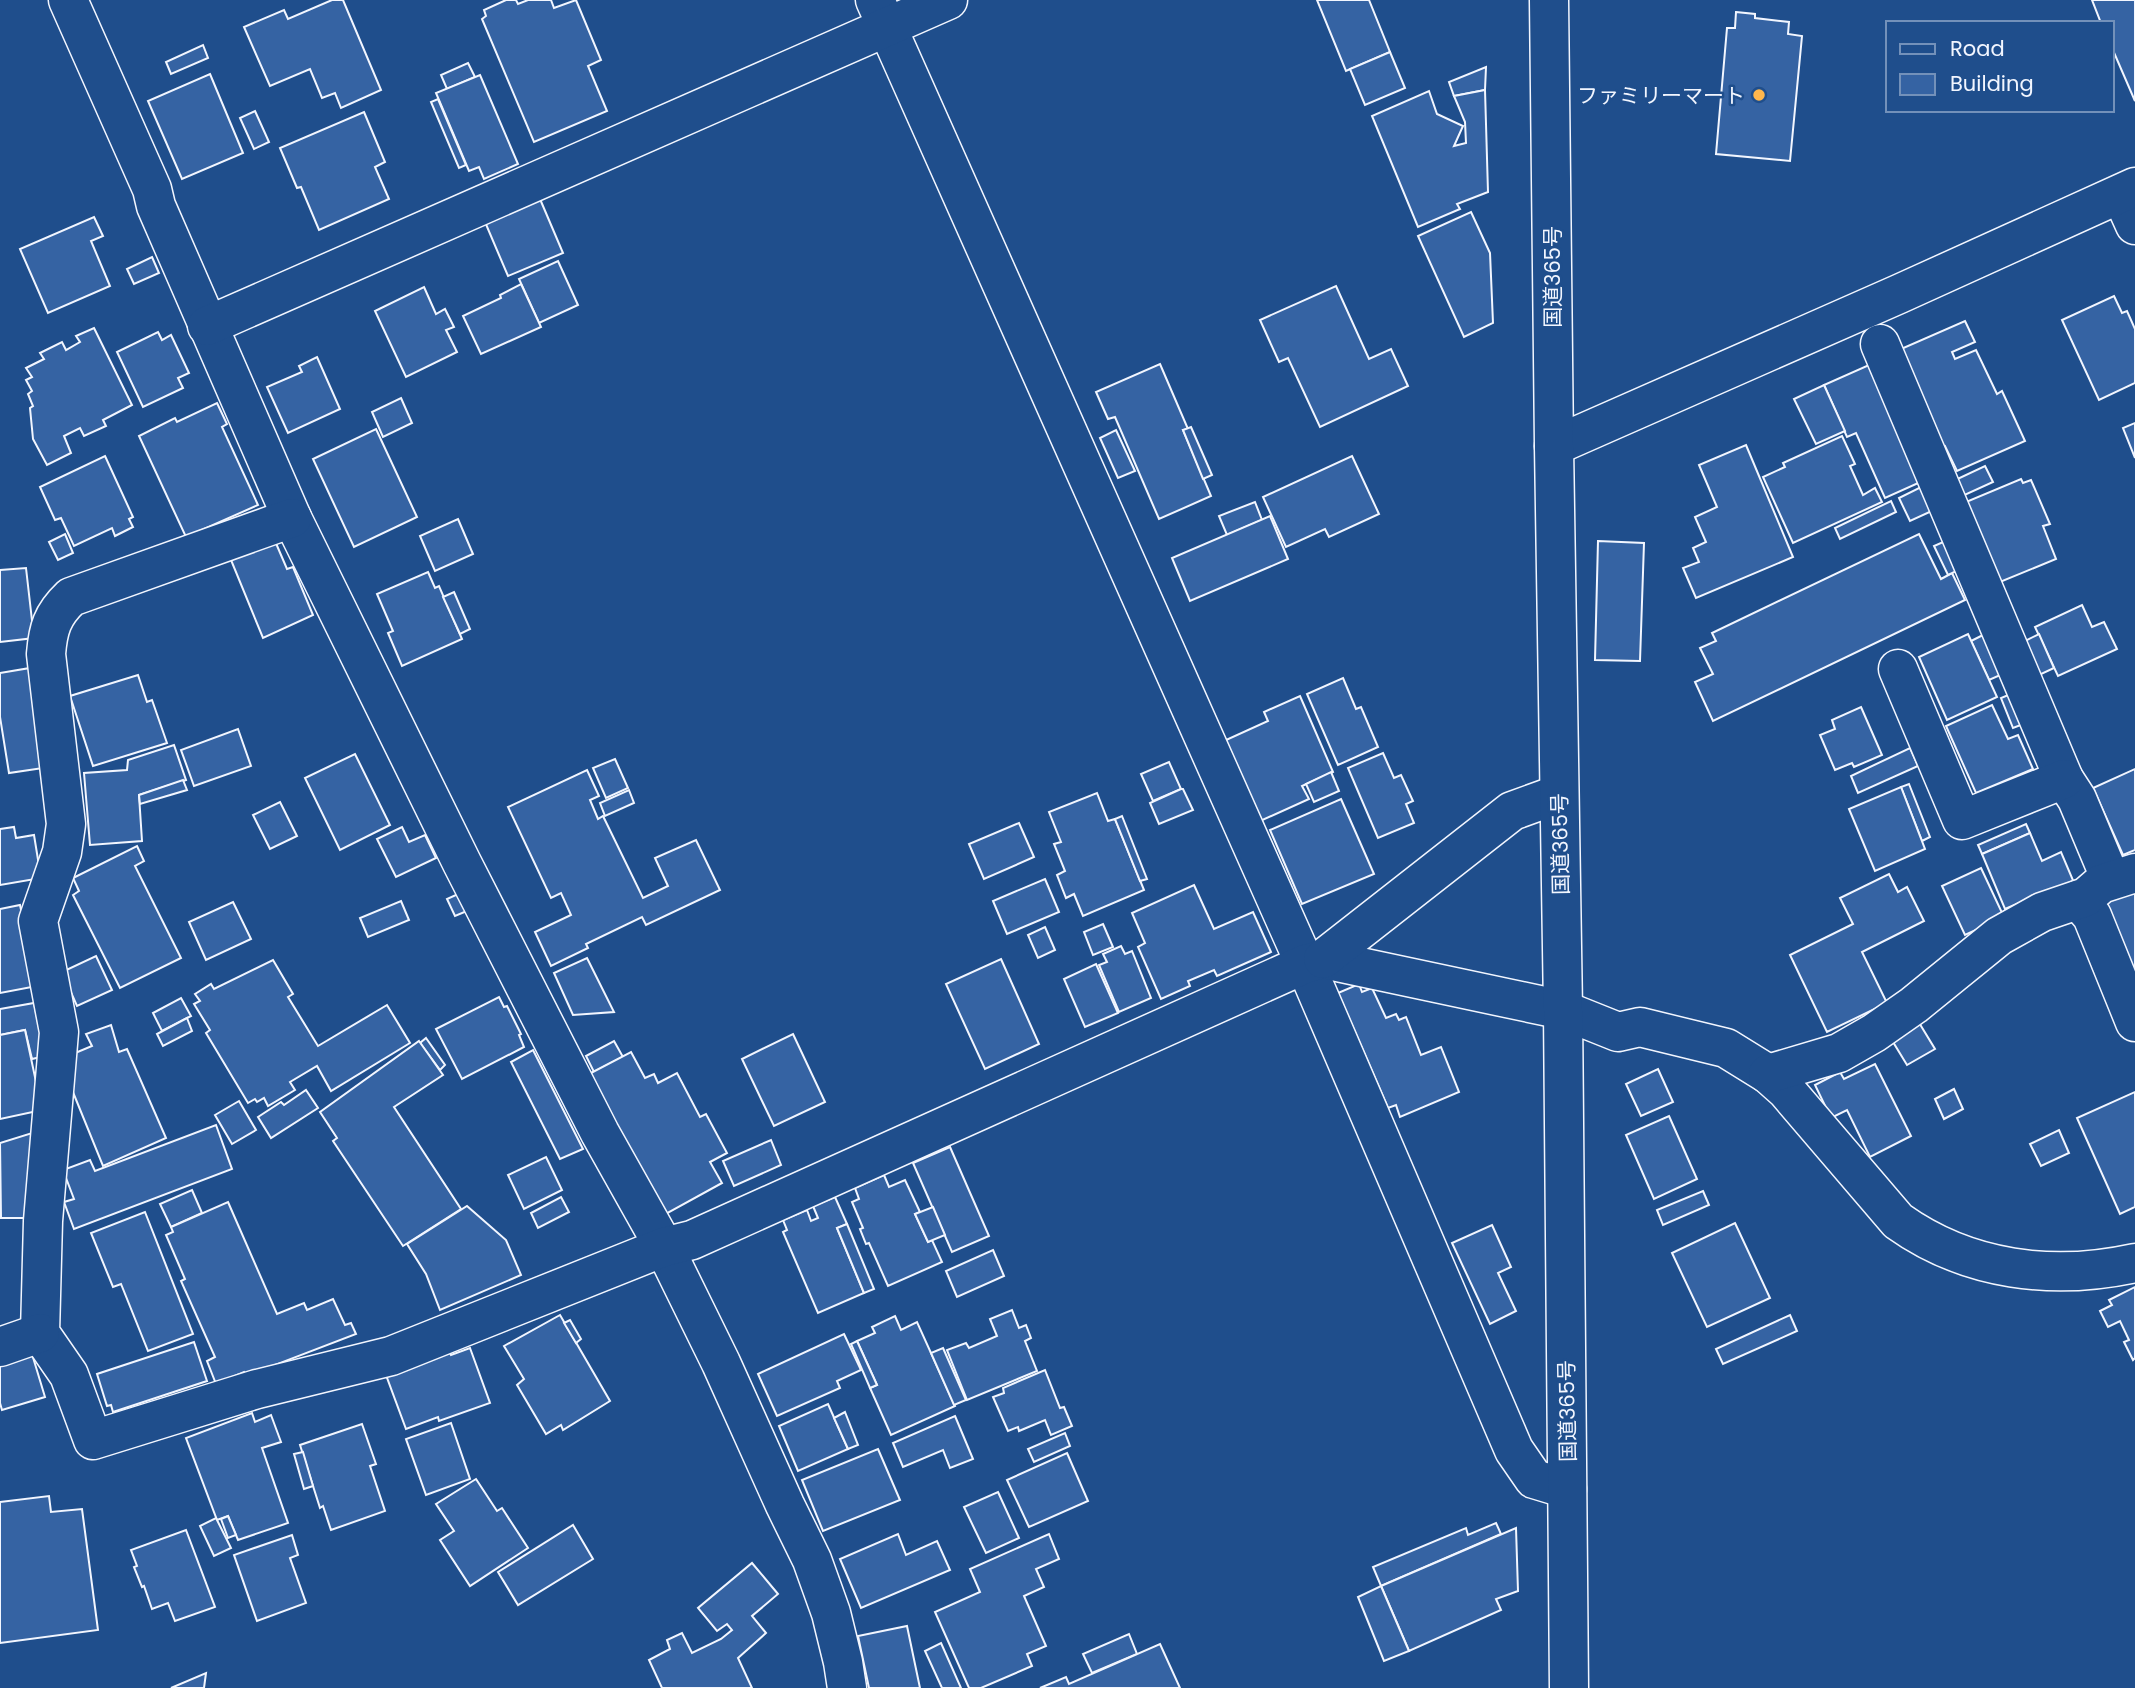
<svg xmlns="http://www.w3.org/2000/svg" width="2135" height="1688" font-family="Poppins,'Noto Sans JP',sans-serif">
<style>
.building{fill:#3563a3;stroke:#f2f6ff;stroke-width:2}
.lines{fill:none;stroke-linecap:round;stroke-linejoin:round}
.minor-casing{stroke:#f2f6ff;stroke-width:41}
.highway-casing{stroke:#f2f6ff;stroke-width:41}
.minor{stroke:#1f4e8c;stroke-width:38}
.highway{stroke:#1f4e8c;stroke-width:38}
.poi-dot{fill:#ffb74d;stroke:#1f4e8c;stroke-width:2.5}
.labels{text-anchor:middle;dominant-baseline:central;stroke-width:5;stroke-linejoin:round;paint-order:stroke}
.poi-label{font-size:21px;fill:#f2f6ff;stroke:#1f4e8c;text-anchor:end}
.street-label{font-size:21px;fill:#f2f6ff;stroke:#1f4e8c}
</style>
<rect width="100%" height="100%" fill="#1f4e8c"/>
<g class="building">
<polygon points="332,0 343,0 381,90 341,108 335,93 322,98 310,69 270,86 244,27 284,10 288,19"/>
<polygon points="506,0 516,0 518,4 528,0 551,0 554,8 576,0 601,60 588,66 607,111 534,142 482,19 486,16 484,10"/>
<polygon points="1317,0 1369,0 1390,52 1346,71"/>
<polygon points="2092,0 2135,0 2135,101 2112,48 2112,23 2101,23"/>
<polygon points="1736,12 1755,14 1755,18 1789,22 1788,34 1802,36 1790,161 1716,154 1727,28 1735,28"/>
<polygon points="203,45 208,58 171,74 166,62"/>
<polygon points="1390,52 1405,88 1365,105 1350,69"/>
<polygon points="468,63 475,77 447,89 441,75"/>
<polygon points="1486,67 1485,90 1454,96 1449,82"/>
<polygon points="210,74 243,153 182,179 148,101"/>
<polygon points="480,75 518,164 484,179 479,167 469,171 436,93"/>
<polygon points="1485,90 1488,192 1457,204 1460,209 1418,227 1372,116 1429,91 1437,114 1463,126 1454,146 1466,143 1465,122 1454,96"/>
<polygon points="438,99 466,165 459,168 431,102"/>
<polygon points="255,111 269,142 254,149 240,118"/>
<polygon points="364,112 385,162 375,167 389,199 319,230 301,187 297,188 280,148"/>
<polygon points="540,199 563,253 508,276 485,222"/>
<polygon points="1471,212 1490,253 1493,323 1464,337 1418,236"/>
<polygon points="94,217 103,236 91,241 110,286 48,313 20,249"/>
<polygon points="152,257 159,273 134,284 127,269"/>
<polygon points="558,261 578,305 539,323 519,279"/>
<polygon points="521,284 541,327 481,354 463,316 501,298 500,295"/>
<polygon points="1336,286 1369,359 1391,349 1408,386 1320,427 1288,358 1279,362 1260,320"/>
<polygon points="424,287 436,314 445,309 454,327 446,330 457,352 406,377 375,311"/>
<polygon points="2114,296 2122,313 2127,311 2135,329 2135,383 2099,400 2062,320"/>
<polygon points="1965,321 1975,342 1952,352 1955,359 1976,350 1997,394 2002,391 2025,441 1957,471 1945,446 1941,448 1901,349"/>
<polygon points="94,328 132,405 103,420 106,426 84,436 80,428 64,436 71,453 47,465 33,439 30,408 33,406 28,394 32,391 26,380 32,377 26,368 44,359 40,353 62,342 66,350 80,342 76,336"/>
<polygon points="158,332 162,340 171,335 189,373 178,378 183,388 143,407 117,352"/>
<polygon points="317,357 340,409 288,433 267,387 302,372 299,366"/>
<polygon points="1160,364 1188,429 1183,430 1211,496 1159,519 1115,417 1108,419 1096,392"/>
<polygon points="1869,365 1925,480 1885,498 1856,433 1847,437 1824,385"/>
<polygon points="1824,385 1845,431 1816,444 1794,399"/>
<polygon points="401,398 412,423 383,437 372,412"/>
<polygon points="217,403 227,424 222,427 258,505 186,537 139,436 175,418 177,422"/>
<polygon points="2135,423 2135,458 2123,428"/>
<polygon points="1191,427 1212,475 1203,479 1183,430"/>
<polygon points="376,429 417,517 354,547 313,459"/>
<polygon points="1116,430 1135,471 1118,478 1100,438"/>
<polygon points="1842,436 1855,464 1850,466 1863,495 1875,488 1882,502 1793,543 1763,477 1785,467 1783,463"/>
<polygon points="1746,445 1793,557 1696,598 1683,568 1699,562 1693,548 1706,542 1695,517 1717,507 1699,465"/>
<polygon points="105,456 133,517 129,519 133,527 115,536 112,528 74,546 61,518 55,520 40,487"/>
<polygon points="1352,456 1379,514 1329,537 1325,529 1286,547 1263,497"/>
<polygon points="1985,466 1993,482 1958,498 1951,482"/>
<polygon points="2021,479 2023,483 2031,480 2050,524 2043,526 2056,559 2000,582 1966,502"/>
<polygon points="1923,486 1934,510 1910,521 1899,498"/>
<polygon points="1891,501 1896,512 1840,539 1835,528"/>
<polygon points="1255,502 1262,520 1227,535 1219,516"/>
<polygon points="1270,516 1288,559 1190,601 1172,558"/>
<polygon points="458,519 473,554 435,571 420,536"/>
<polygon points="65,534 73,553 58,560 49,542"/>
<polygon points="1919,534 1941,579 1952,573 1965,600 1713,721 1695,682 1713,674 1700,648 1716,641 1712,633"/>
<polygon points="1950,539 1963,568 1948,575 1934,546"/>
<polygon points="275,541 287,569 293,567 313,615 263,638 231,560"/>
<polygon points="1598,541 1644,543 1640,661 1595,660"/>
<polygon points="26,568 34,638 0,642 0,570"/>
<polygon points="428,572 435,588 439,586 462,639 402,666 388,633 393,631 377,594"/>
<polygon points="454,592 470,629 460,634 443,597"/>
<polygon points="2082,605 2092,627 2104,622 2117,649 2058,676 2035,627"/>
<polygon points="1989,632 2005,673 1989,680 1971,641"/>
<polygon points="1968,634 1997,697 1947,720 1919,657"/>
<polygon points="2039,634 2054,668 2037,676 2021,643"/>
<polygon points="30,668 50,767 9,773 0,717 0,673"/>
<polygon points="138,675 147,702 152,700 167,743 93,766 70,696"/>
<polygon points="1343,678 1356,709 1361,707 1378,747 1338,765 1307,694"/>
<polygon points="2013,693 2026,723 2013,728 2001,698"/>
<polygon points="1300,696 1333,772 1302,786 1309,799 1258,822 1226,740 1268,721 1264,712"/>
<polygon points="1992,705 2008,739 2018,735 2033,769 1976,793 1946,726"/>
<polygon points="1861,707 1882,755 1854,767 1852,763 1835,770 1820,735 1835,729 1832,720"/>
<polygon points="238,729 251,766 194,786 181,750"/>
<polygon points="174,745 186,780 139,795 142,841 90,845 84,773 127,770 128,760"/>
<polygon points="1910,748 1918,766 1858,793 1851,776"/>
<polygon points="1383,753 1394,778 1401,775 1413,801 1406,804 1414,823 1378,838 1348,768"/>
<polygon points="355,754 390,825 340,850 305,778"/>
<polygon points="615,759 628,788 606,798 593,768"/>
<polygon points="1169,762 1181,789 1153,801 1141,774"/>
<polygon points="2135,769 2135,850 2123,855 2093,788"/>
<polygon points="587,770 599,796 590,800 598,819 603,816 643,898 668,886 655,858 696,840 720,890 646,925 642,917 586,944 588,948 551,966 535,932 571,915 561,893 551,898 508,807"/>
<polygon points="1331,772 1339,791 1314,802 1306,784"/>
<polygon points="183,780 187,790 140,804 139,795"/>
<polygon points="1909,784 1930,837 1922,841 1901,787"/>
<polygon points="1901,787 1925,849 1875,871 1849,809"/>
<polygon points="1181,789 1183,789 1193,810 1159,824 1150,803"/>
<polygon points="629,790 634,803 605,816 600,803"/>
<polygon points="1097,793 1108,821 1115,819 1144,890 1083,916 1074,894 1066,898 1057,875 1065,871 1054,844 1061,842 1049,812"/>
<polygon points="1341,799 1374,874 1302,904 1270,830"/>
<polygon points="280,802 297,836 270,849 253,815"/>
<polygon points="1122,816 1147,879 1140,881 1115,819"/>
<polygon points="1019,823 1034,857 984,879 969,844"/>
<polygon points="2026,824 2030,833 1982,854 1978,845"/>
<polygon points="14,827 16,838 34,835 41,878 0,885 0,829"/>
<polygon points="402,827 409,842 425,835 436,858 396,877 377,839"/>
<polygon points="2030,833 2042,861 2061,852 2075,885 2045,892 2005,909 1982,854"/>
<polygon points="137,846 144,861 135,866 181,958 120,988 73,895 79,891 73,878"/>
<polygon points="1981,868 2004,917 1965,935 1942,886"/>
<polygon points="1889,874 1898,892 1907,887 1924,921 1862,952 1887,1003 1827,1032 1790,955 1853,924 1840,898"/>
<polygon points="1045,879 1059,912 1007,934 993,901"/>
<polygon points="1194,885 1214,929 1253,912 1271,952 1217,976 1214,970 1188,981 1190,986 1161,999 1138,947 1145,943 1132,913"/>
<polygon points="2135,890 2135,987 2102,904"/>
<polygon points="458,894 467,911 455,916 447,899"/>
<polygon points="401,901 409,920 368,937 360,918"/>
<polygon points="233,902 251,939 206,960 189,922"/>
<polygon points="20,905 37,986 0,993 0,909"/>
<polygon points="1103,924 1113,947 1093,955 1084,932"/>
<polygon points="1045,927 1055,950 1038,958 1028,935"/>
<polygon points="1121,946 1125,954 1132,951 1151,998 1119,1012 1099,965 1107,962 1103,954"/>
<polygon points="96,956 112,990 77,1006 62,972"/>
<polygon points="587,958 614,1012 573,1015 554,973"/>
<polygon points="1001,959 1039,1044 985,1069 946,984"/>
<polygon points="273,960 293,994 288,997 318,1046 387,1005 410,1043 331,1091 317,1066 290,1082 295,1090 268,1106 264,1098 257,1102 255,1099 248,1103 206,1033 210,1030 194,1004 200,1001 195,994 211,984 214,989"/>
<polygon points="1096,964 1118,1013 1085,1027 1064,979"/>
<polygon points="1359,984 1362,992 1372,988 1386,1018 1396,1014 1399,1020 1406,1017 1421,1055 1441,1047 1459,1092 1400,1117 1396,1105 1388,1108 1338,993"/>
<polygon points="499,997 504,1007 507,1006 521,1034 519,1035 524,1047 462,1079 436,1029"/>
<polygon points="181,998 191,1016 162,1031 153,1013"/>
<polygon points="34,1003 45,1056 32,1059 25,1030 0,1035 0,1009"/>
<polygon points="187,1018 192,1031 163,1046 157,1034"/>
<polygon points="1918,1021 1935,1049 1907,1065 1890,1037"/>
<polygon points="111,1025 119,1052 127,1049 166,1138 103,1166 66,1075 68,1056 92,1046 86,1034"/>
<polygon points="25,1030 42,1110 0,1119 0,1035"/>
<polygon points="793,1034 825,1102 774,1126 742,1059"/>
<polygon points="426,1038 445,1065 440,1070 420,1043"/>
<polygon points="419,1041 443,1075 394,1107 461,1209 403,1246 333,1141 337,1138 320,1112"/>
<polygon points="614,1041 623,1057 594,1072 586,1056"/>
<polygon points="533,1050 583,1149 560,1159 511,1062"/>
<polygon points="631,1052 645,1078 654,1074 658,1083 677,1073 700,1117 706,1114 727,1153 710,1162 722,1183 664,1215 589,1074"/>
<polygon points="1875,1064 1911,1136 1870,1157 1847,1110 1831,1118 1815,1085 1840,1072 1844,1079"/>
<polygon points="1658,1069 1673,1102 1641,1116 1626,1084"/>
<polygon points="1954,1089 1963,1109 1944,1119 1935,1099"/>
<polygon points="306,1090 318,1108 271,1138 258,1117 281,1102 284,1105"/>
<polygon points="2135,1092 2135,1207 2120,1214 2077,1118"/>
<polygon points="239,1101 256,1130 232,1144 215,1115"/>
<polygon points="1669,1116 1697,1179 1654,1199 1626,1135"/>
<polygon points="216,1125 232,1169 74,1229 64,1202 74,1199 63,1170 90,1160 95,1171"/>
<polygon points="2059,1130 2069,1153 2041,1166 2030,1144"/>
<polygon points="32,1133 30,1218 1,1218 0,1143"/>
<polygon points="771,1140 781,1165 734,1186 723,1161"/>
<polygon points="950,1147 989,1236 952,1252 913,1163"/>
<polygon points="546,1157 562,1190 524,1209 508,1175"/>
<polygon points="884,1175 889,1187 905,1180 920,1212 915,1214 928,1242 932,1240 942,1262 888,1286 869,1243 866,1244 860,1229 863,1228 852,1202 859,1199 855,1188"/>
<polygon points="192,1190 202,1213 171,1227 160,1204"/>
<polygon points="1703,1191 1709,1205 1663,1225 1657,1210"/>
<polygon points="561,1197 569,1212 538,1228 531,1213"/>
<polygon points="835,1197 847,1224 837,1228 864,1293 818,1313 783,1232 787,1230 783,1220 807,1210 811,1221 818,1218 813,1206"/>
<polygon points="228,1202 277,1314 304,1303 307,1310 333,1299 345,1325 351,1323 356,1334 246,1376 244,1372 216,1384 207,1361 215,1357 181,1281 185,1279 166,1235 173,1232 171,1227"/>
<polygon points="467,1206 506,1240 521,1275 440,1310 426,1274 407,1244"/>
<polygon points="933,1207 945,1235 928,1242 915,1214"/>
<polygon points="145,1212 193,1334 148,1351 121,1284 113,1287 91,1233"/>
<polygon points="1735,1223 1770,1298 1707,1327 1672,1253"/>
<polygon points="847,1224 874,1289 864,1293 837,1228"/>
<polygon points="1492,1225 1511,1267 1498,1273 1516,1311 1490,1324 1452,1243"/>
<polygon points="993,1250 1004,1276 957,1297 946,1271"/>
<polygon points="2135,1287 2135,1358 2133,1360 2124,1342 2129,1340 2120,1321 2108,1327 2100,1311 2112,1305 2109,1300"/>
<polygon points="1012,1310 1019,1328 1026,1325 1031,1338 1025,1341 1037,1371 967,1400 947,1350 966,1343 969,1348 997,1336 990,1319"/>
<polygon points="560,1315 610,1401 563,1430 561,1425 546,1434 517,1385 524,1379 504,1346"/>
<polygon points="1790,1315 1797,1331 1723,1364 1716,1349"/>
<polygon points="895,1316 901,1330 917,1322 955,1406 891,1435 870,1388 877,1385 857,1341 875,1333 872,1327"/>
<polygon points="570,1320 581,1339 576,1343 564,1323"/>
<polygon points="844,1334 861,1370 837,1381 840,1388 777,1416 758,1374"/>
<polygon points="857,1341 877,1385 870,1388 851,1344"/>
<polygon points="194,1342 207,1381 113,1412 111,1405 107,1406 97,1374"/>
<polygon points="470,1348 490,1403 439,1421 438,1417 406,1429 386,1375 449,1351 451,1355"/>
<polygon points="943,1348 966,1400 954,1405 931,1353"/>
<polygon points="32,1354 45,1397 2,1410 0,1403 0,1364"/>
<polygon points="1045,1370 1060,1408 1064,1407 1072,1426 1051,1435 1045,1420 1019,1431 1018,1427 1008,1431 993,1397 1004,1393 1003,1388"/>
<polygon points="828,1404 848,1449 798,1471 779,1426"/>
<polygon points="845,1412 858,1445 848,1449 834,1418"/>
<polygon points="252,1413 255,1422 271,1415 281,1442 262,1448 288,1523 238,1540 228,1516 217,1520 186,1438"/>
<polygon points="955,1416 973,1459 950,1468 943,1450 903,1467 893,1443"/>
<polygon points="451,1423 470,1479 426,1495 406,1439"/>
<polygon points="362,1424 376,1464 370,1466 385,1511 331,1530 323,1506 320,1508 300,1445"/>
<polygon points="1065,1433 1070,1446 1034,1462 1028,1449"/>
<polygon points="878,1449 900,1500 823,1531 802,1480"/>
<polygon points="303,1452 313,1486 304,1489 294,1454"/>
<polygon points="1067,1453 1088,1501 1029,1527 1007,1480"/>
<polygon points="476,1479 497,1511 502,1508 528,1548 470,1586 440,1540 454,1531 436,1504"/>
<polygon points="998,1492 1019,1538 986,1553 964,1507"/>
<polygon points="49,1496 51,1512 82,1509 98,1630 0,1643 0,1502"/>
<polygon points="228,1516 236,1535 228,1538 221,1519"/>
<polygon points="216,1518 231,1548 214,1556 200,1526"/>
<polygon points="1496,1523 1501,1534 1381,1586 1373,1567 1466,1528 1468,1535"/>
<polygon points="573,1525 593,1559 518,1605 498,1572"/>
<polygon points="1516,1528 1518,1591 1496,1599 1501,1610 1409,1651 1381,1586"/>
<polygon points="186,1530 215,1607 175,1621 168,1603 152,1609 144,1586 142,1587 134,1567 137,1566 131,1550"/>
<polygon points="898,1534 906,1555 937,1541 950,1570 861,1608 840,1559"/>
<polygon points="1049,1534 1059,1559 1036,1569 1044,1587 1024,1596 1046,1646 1027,1654 1032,1666 981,1688 969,1688 935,1612 980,1592 970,1569"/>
<polygon points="292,1535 298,1555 290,1558 306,1603 257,1621 234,1555"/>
<polygon points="752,1563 778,1594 752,1616 766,1633 738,1658 752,1688 662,1688 649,1660 670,1649 667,1640 682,1633 692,1653 721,1639 732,1630 727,1624 717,1631 698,1608"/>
<polygon points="1381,1586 1409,1651 1384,1661 1358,1597"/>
<polygon points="907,1626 920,1688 869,1688 858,1636"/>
<polygon points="1129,1634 1137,1654 1092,1673 1083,1654"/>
<polygon points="941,1643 961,1688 942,1688 925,1651"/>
<polygon points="1160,1644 1180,1688 1040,1688 1066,1677 1069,1684"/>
<polygon points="206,1673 204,1688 171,1688"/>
</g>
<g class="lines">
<defs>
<g id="minor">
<polyline points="68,0 152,189 156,206 292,518 462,863 600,1133 664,1247 721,1363 785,1505 812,1560 831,1613 843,1662 847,1688"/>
<polyline points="875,0 1305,964 1514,1450 1534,1479 1567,1489"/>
<polyline points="2121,194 2135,225"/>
<polyline points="207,326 948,0"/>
<polyline points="1880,344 2064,779 2077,799 2111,880"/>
<polyline points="1554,446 1899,294 2135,187"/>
<path d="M 292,518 L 71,597 C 52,615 48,629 46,654 L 66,824 L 62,852 L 38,921 L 59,1032 L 43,1221 L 40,1333 L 69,1375 L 93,1440 L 257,1389 L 391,1356 L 664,1247 L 692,1240 L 1305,964 L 1323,959 L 1563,1010 L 1618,1032 L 1640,1027 L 1726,1048 L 1768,1074 L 1786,1090 L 1898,1221 C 1968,1271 2053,1281 2135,1263"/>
<polyline points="1898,669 1962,820 2064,779"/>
<polyline points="2078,900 2092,916 2135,1022"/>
<polyline points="1323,959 1512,811 1559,794"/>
<polyline points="1768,1074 1839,1053 1874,1033 1914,1005 1999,936 2042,912 2086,897 2101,884 2135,873"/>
<polyline points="0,1347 40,1333"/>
</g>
<polyline id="highway" points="1549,0 1554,446 1563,1010 1569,1688"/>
</defs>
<use href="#minor" class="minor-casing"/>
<use href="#highway" class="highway-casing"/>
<use href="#minor" class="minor"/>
<use href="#highway" class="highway"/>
</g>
<circle class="poi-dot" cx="1759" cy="95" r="7"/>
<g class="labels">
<g class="poi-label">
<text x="1745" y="95">ファミリーマート</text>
</g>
<g class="street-label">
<text transform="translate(1552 277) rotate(-90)">国道365号</text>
<text transform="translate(1560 844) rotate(-91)">国道365号</text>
<text transform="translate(1567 1411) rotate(-91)">国道365号</text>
</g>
</g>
<rect x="1886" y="21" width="228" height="91" fill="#1f4e8c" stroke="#7391ba" stroke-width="2"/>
<rect x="1900" y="44" width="35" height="10" fill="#1f4e8c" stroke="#7391ba" stroke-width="2"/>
<text x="1950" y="56" font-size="21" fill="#f2f6ff">Road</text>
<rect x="1900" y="74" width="35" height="21" fill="#3563a3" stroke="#7391ba" stroke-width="2"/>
<text x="1950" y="91" font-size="21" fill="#f2f6ff">Building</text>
</svg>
